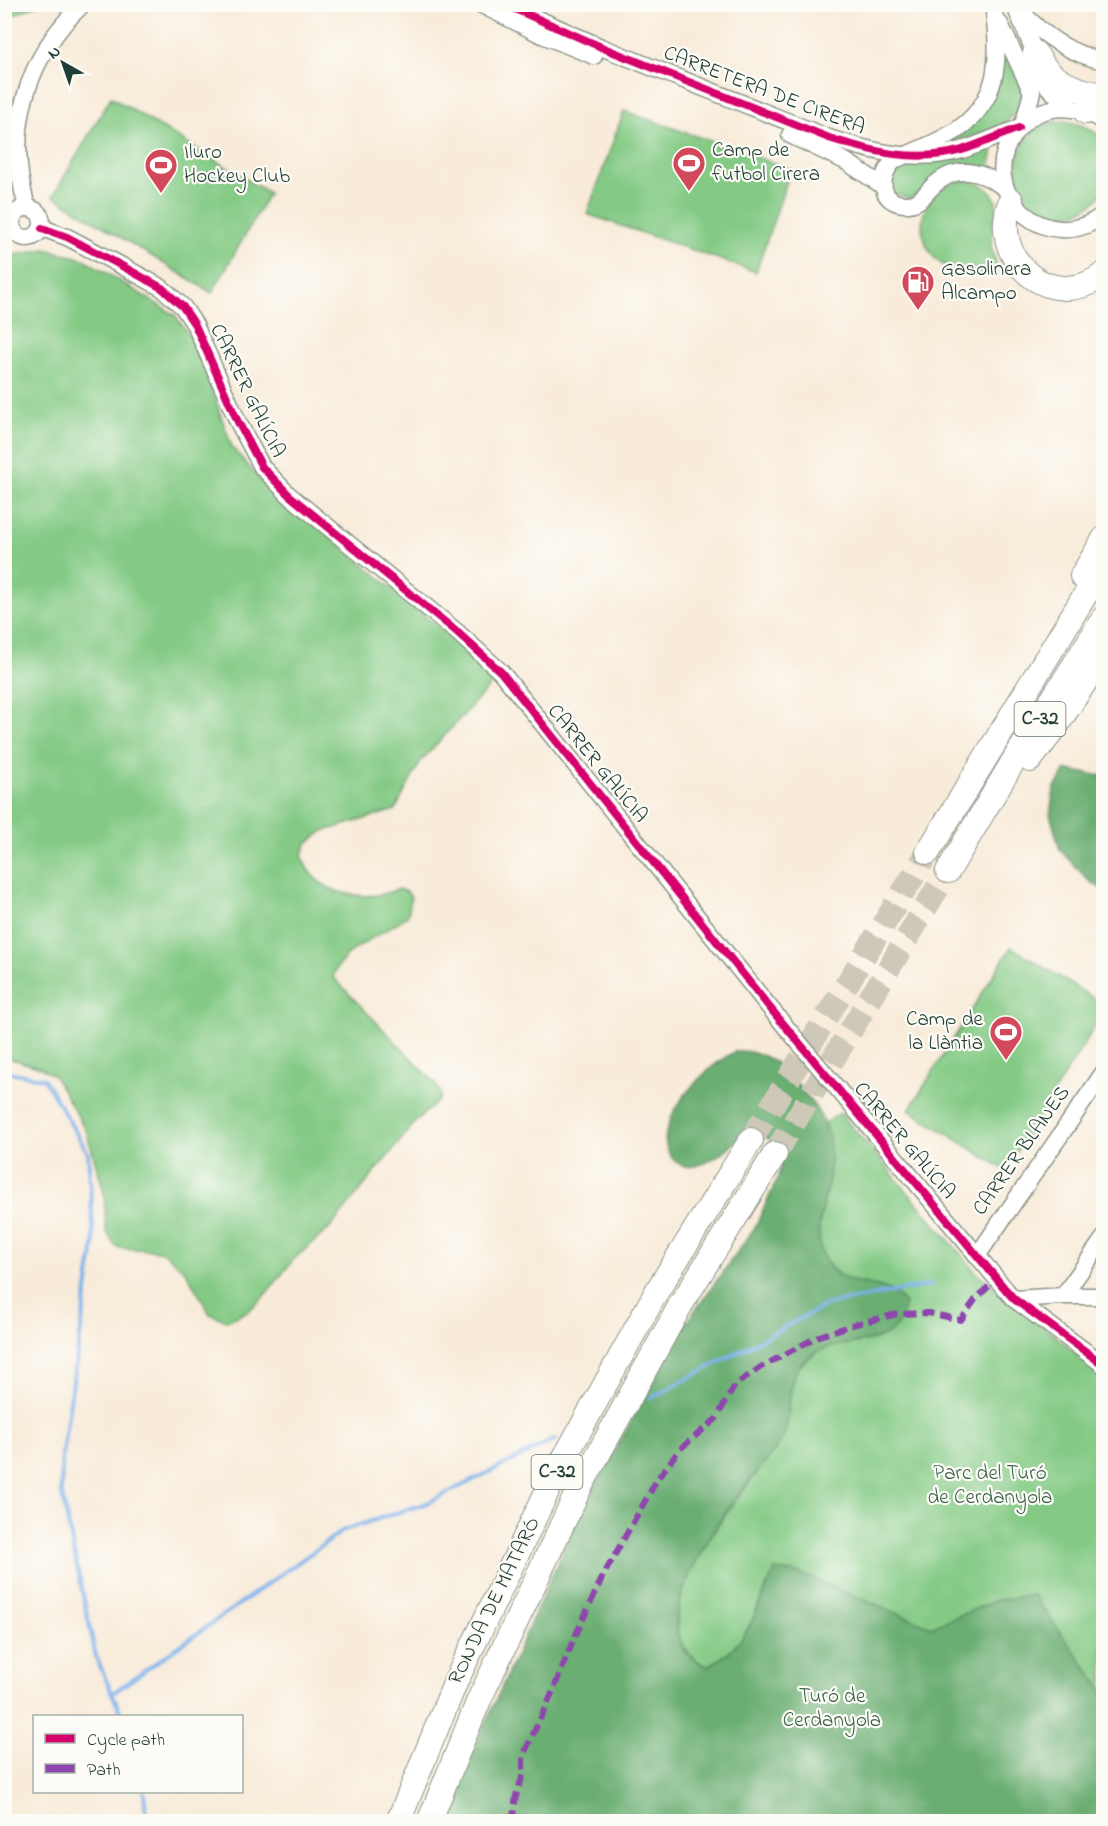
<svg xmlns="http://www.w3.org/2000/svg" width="1108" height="1826" font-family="'Indie Flower',sans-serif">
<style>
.green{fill:#84ca85;stroke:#52845c;stroke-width:1.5}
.forest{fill:#6bae72;stroke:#457653;stroke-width:1.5}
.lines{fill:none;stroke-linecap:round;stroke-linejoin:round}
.stream{stroke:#7bb1ea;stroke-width:4}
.highway-tunnel{stroke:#cdc8b8;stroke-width:24;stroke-dasharray:24 12;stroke-linecap:butt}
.minor-casing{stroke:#8c9486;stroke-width:19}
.highway-casing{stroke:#8c9486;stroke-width:26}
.minor{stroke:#fff;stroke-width:16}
.highway{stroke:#fff;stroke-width:24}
.quiet{stroke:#8e44ad;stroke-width:6;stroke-dasharray:12 6;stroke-linecap:butt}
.cycleway-casing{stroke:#fdfcf7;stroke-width:11}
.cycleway{stroke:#d6006c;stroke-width:8}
.labels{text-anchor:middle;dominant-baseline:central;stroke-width:4.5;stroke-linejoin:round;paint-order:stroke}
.shield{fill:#fdfcf7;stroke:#62766e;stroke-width:1.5}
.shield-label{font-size:20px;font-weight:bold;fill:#1f3d34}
.street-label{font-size:21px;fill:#1f3d34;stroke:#fdfcf7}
.poi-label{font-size:21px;fill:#1f3d34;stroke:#fdfcf7;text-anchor:start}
.park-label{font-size:21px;fill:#386048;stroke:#fdfcf7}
</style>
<rect width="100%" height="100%" fill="#fdfcf7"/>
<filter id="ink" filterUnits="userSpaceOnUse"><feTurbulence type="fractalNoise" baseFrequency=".0167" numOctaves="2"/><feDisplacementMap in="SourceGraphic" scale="12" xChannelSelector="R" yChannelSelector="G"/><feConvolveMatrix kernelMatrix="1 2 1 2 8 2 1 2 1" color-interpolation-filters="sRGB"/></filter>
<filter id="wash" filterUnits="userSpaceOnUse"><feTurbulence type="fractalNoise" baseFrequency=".008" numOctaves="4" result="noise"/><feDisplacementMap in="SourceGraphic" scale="24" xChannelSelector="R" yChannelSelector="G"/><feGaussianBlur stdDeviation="1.35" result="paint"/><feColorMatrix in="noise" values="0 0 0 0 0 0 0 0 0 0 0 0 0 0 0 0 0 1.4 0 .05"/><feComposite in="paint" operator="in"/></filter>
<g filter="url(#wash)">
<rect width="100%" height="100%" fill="#f8ebd9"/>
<g class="green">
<polygon points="5,4 37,4 37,5 5,19"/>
<path d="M 1006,58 L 1009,60 L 1024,90 C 1023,126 976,137 948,142 Z"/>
<polygon points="111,97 269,193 212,293 53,196"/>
<polygon points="624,111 791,169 756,272 587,214"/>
<path d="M 1058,121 C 1075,121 1104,129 1104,150 C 1104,162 1107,181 1103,192 C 1099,200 1090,206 1082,210 C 1021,238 984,138 1058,121 Z"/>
<polygon points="993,147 990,170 978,165 962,165 910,199 894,194 889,176 901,164 914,163"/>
<path d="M 967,181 C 990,184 998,195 997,217 L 993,219 L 991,247 L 997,266 L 984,276 C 969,270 954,274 940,263 C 907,235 922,182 967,181 Z"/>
<path d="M 45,249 L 84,259 L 175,315 L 195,343 L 232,447 L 269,490 L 337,542 L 498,677 L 421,761 L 395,810 L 324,831 L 307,843 L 302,855 C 309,887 347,899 377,895 C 384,894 392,891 399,889 L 407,892 L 411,897 L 408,915 C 386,934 342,947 333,977 L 436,1084 L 441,1095 L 439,1100 L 417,1120 L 330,1228 L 294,1259 L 262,1299 L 248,1311 L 227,1321 L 210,1314 L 186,1272 L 163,1252 L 151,1250 L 120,1248 L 114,1245 L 106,1230 L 104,1192 L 86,1130 L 54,1076 L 41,1068 L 5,1057 L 4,257 Z"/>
<polygon points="1011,947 1103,1004 1104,1012 1005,1170 909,1110"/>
<path d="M 840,1113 L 976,1272 L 1103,1375 L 1103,1690 L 1033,1596 L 998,1600 L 931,1627 L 798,1573 L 768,1583 C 750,1621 748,1647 707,1666 C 618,1625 753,1484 781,1440 C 793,1420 785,1380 800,1366 C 805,1361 812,1354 818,1351 C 837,1343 860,1341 880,1337 L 895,1293 C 886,1290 877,1287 868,1285 C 862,1283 855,1284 850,1282 C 842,1279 836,1273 831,1268 C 807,1242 824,1208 829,1179 C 832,1160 830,1141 824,1124 Z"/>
</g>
<g class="forest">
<polygon points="1066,770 1103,776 1103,890 1089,881 1060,850 1050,814 1054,789"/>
<path d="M 736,1051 C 760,1050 779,1062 794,1080 C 809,1098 824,1115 829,1138 C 831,1151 831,1166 829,1179 C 824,1207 810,1236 827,1263 C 845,1290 875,1278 896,1294 C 899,1297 902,1301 905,1304 C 902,1314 901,1321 894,1329 C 878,1346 836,1341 816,1352 C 811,1354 803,1362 799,1367 C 785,1383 793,1417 783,1437 C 772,1458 753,1476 738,1495 C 716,1525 669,1596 677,1634 C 681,1650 693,1660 707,1666 C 752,1645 754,1611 775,1570 L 798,1573 L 931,1627 L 998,1600 L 1033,1595 L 1103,1690 L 1103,1821 L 444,1822 L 464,1771 L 584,1504 L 691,1316 L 754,1229 L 777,1180 L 781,1166 L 772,1141 L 760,1134 L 746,1133 C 730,1147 693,1183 672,1158 C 666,1150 664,1143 666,1133 C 673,1100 708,1066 736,1051 Z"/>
</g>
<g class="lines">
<g class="stream">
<polyline points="4,1071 44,1079 88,1153 94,1244 62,1454 61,1490 96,1657 122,1716"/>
<polyline points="651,1398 828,1304 931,1285"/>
<polyline points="113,1693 344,1530 427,1503 556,1439"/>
<polyline points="144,1792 147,1822"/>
</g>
</g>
</g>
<g filter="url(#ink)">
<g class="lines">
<g class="highway-tunnel">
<polyline points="751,1140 928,852"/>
<polyline points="775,1154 948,871"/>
</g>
<defs>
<g id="minor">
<polyline points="480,4 540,34 594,56"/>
<path d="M 504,4 L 601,47 L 829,138 C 873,152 916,163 962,150 C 981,144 1000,135 1019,128"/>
<path d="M 1014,4 L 1035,53 C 1031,77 1057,96 1073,109"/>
<path d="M 1021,11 C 1042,35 1072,55 1104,61"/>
<path d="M 994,12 C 1000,60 1000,102 954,132 C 936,143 914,151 895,160 C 876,177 880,206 909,204 C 920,203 924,195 931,188 C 956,163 981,170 1006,189"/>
<polyline points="1000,24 1032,92 1024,122"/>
<path d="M 1104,123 C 1090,111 1070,106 1052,109 C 1036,112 1023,121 1014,134 C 973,192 1049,260 1104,214"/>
<polyline points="790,135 845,161 883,186"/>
<path d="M 27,207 C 5,132 25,57 83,4"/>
<circle cx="27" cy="223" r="15"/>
<polyline points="42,228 67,237 122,266 162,288 183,307 195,325 238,422 262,467 289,495 457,632 501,672 770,1008 1006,1290 1014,1299 1104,1365"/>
<polyline points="977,1256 1104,1072"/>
<polyline points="1063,1296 1104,1238"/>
<polyline points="1014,1299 1063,1296 1104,1296"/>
</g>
<g id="highway">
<path d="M 1035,53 C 1039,58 1042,64 1046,69 C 1060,85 1083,92 1104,95"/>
<polyline points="1086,112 1104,107"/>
<path d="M 1011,200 C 987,258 1051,315 1104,274"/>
<polyline points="1082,576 1104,539"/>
<polyline points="1030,760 1054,729 1104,653"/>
<polyline points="928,852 1104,564"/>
<polyline points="948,871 1014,760 1104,618"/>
<polyline points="398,1822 456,1681 556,1473 657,1291 751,1140"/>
<polyline points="429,1822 479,1700 579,1489 680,1306 775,1154"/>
</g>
</defs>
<use href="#minor" class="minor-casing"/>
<use href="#highway" class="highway-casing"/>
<use href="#minor" class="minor"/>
<use href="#highway" class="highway"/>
<polyline class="quiet" points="512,1822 516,1796 523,1775 523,1756 553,1691 573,1641 603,1576 658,1478 680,1449 716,1419 735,1385 761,1367 819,1336 856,1324 897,1314 929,1313 961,1320 975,1300 996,1279"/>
<defs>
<g id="cycleway">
<path d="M 504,4 L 601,47 L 829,138 C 873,152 916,163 962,150 C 981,144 1000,135 1019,128"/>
<polyline points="42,228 67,237 122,266 162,288 183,307 195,325 238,422 262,467 289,495 457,632 501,672 770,1008 1006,1290 1014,1299 1104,1365"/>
</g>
</defs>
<use href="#cycleway" class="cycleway-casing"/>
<use href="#cycleway" class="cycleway"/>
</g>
</g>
<defs>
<symbol id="stadium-pin" viewBox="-11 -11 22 30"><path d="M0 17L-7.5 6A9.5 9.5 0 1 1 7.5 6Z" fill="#d1495b" stroke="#fdfcf7"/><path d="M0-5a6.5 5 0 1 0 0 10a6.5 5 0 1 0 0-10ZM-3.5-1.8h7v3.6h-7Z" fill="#fff"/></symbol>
<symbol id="fuel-pin" viewBox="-11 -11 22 30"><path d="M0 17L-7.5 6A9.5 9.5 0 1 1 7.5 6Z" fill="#d1495b" stroke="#fdfcf7"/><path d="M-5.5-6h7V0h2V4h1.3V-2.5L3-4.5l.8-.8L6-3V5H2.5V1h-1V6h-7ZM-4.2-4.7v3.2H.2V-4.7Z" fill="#fff"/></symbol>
</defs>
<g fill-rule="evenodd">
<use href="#stadium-pin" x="670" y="144" width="38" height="52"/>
<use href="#stadium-pin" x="142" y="146" width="38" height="52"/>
<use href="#fuel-pin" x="899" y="263" width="38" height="52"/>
<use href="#stadium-pin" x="987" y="1013" width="38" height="52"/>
</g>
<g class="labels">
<g class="shield">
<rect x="1014.5" y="702" width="51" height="34" rx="4.5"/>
<rect x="531.5" y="1455" width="51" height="34" rx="4.5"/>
</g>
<g class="shield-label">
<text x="1040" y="719">C-32</text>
<text x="557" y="1472">C-32</text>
</g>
<g class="street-label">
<text transform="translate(764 91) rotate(21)">CARRETERA DE CIRERA</text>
<text transform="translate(247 391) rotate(64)">CARRER GALÍCIA</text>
<text transform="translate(597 764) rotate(51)">CARRER GALÍCIA</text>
<text transform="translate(904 1141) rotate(50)">CARRER GALÍCIA</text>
<text transform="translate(1022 1151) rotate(-55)">CARRER BLANES</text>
<text transform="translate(495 1601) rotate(-64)">RONDA DE MATARÓ</text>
</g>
<g class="poi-label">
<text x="712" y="151">Camp de<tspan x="712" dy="24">futbol Cirera</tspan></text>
<text x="184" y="153">Iluro<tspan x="184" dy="24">Hockey Club</tspan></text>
<text x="941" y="270">Gasolinera<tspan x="941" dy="24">Alcampo</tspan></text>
<text x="983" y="1020" text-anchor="end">Camp de<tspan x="983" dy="24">la Llàntia</tspan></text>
</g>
<g class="park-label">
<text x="990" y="1474">Parc del Turó<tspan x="990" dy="24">de Cerdanyola</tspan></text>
<text x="832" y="1697">Turó de<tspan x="832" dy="24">Cerdanyola</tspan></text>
</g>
</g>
<rect width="1108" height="1826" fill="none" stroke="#fdfcf7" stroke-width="24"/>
<rect x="33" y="1715" width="210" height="78" fill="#fdfcf7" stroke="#a4b0a9" stroke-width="1.5"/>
<rect x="45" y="1734" width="30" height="9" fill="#d6006c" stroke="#a4b0a9" stroke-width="1.5"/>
<text x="87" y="1745" font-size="18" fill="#1f3d34">Cycle path</text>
<rect x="45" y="1764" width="30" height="9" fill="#8e44ad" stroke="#a4b0a9" stroke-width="1.5"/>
<text x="87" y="1775" font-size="18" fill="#1f3d34">Path</text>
<g transform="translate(63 63) rotate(320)" stroke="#fdfcf7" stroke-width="4.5" paint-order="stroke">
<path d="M0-4.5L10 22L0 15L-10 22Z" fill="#1f3d34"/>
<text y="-9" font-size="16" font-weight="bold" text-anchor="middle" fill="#1f3d34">N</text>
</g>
</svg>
